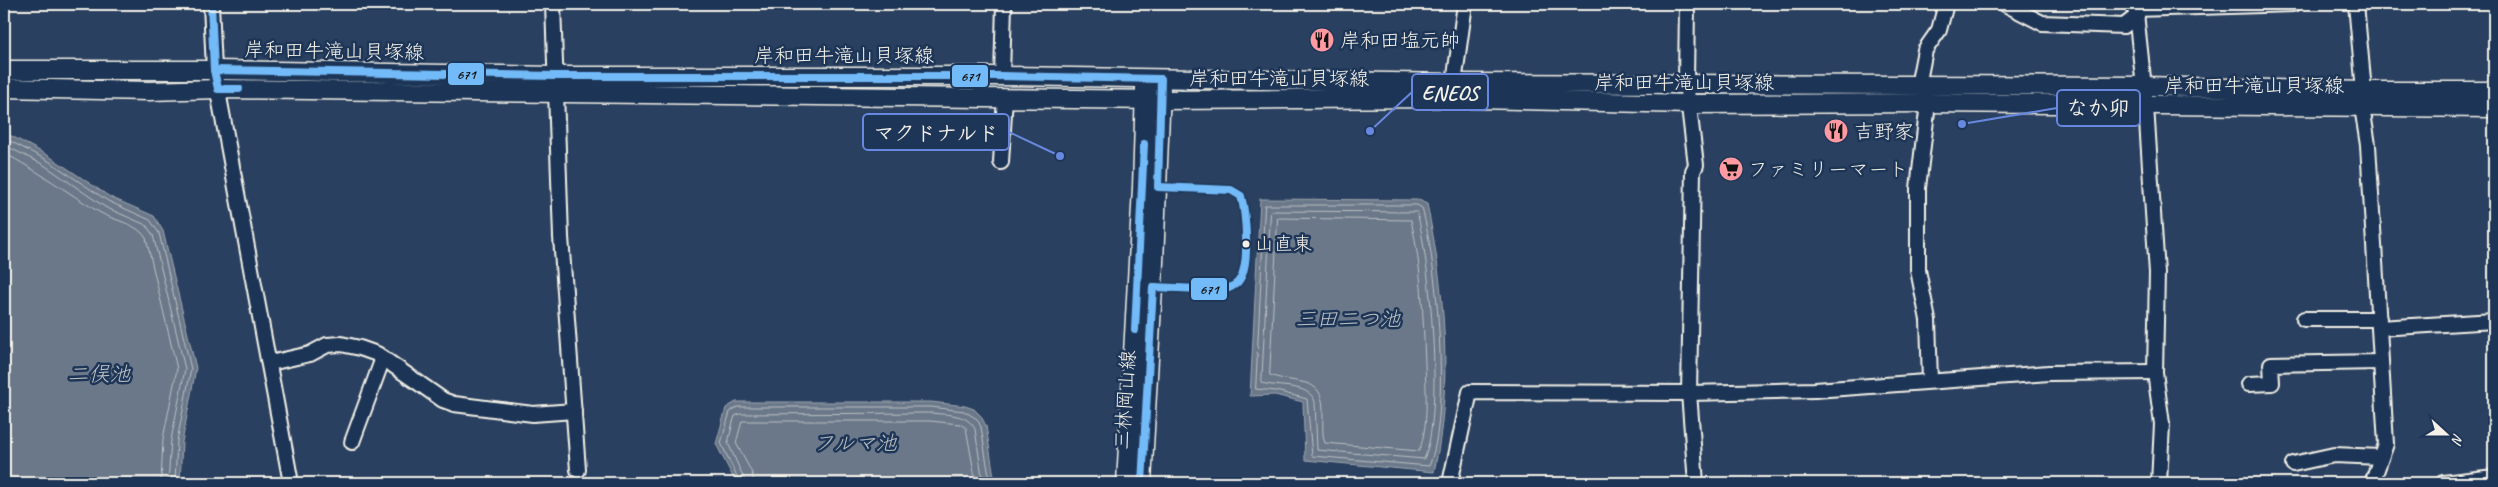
<svg xmlns="http://www.w3.org/2000/svg" width="2498" height="487" font-family="Caveat,'Klee One',sans-serif">
<style>
.water{fill:#6a788a;stroke:#a1a8b0}
.lines{fill:none;stroke-linecap:round;stroke-linejoin:round}
.shore{stroke:#bdc1c2;stroke-width:1}
.minor-casing{stroke:#f4f1e8;stroke-width:18}
.major-casing{stroke:#f4f1e8;stroke-width:21}
.minor{stroke:#1d3557;stroke-width:14}
.major{stroke:#1d3557;stroke-width:18}
.bus-1-casing{stroke:#1d3557;stroke-width:11}
.bus-1{stroke:#73baf8;stroke-width:8}
.bus-dot{fill:#f4f1e8;stroke:#1d3557;stroke-width:2}
.labels{text-anchor:middle;dominant-baseline:central;stroke-width:5;stroke-linejoin:round;paint-order:stroke}
.bus-label{font-size:19px;fill:#f4f1e8;stroke:#1d3557;text-anchor:start}
.poi-label{font-size:20px;fill:#f4f1e8;stroke:#1d3557;text-anchor:start}
.street-label{font-size:20px;fill:#f4f1e8;stroke:#1d3557}
.water-label{font-size:21px;font-style:italic;fill:#bdc1c2;stroke:#1d3557}
.leader{fill:none;stroke:#6887de;stroke-width:2}
.callout-dot{fill:#6887de;stroke:#1d3557;stroke-width:2}
.callout{fill:#1d3557;stroke:#6887de;stroke-width:2}
.callout-label{font-size:21px;text-anchor:middle;font-weight:bold;fill:#f4f1e8}
.line-badge{stroke:#1d3557;stroke-width:2}
.pale-badge-label{font-size:14px;text-anchor:middle;font-weight:bold;fill:#111}
</style>
<rect width="100%" height="100%" fill="#2a4060"/>
<filter id="ink" filterUnits="userSpaceOnUse"><feTurbulence type="fractalNoise" baseFrequency=".02" numOctaves="2"/><feDisplacementMap in="SourceGraphic" scale="10" xChannelSelector="R" yChannelSelector="G"/><feConvolveMatrix kernelMatrix="1 2 1 2 8 2 1 2 1" color-interpolation-filters="sRGB"/></filter>
<g filter="url(#ink)">
<g class="water">
<polygon points="4,132 49,156 110,197 154,216 163,231 196,368 182,442 180,483 4,482"/>
<path d="M 1260,199 L 1419,200 L 1427,204 C 1445,291 1453,385 1434,472 L 1305,460 L 1303,402 L 1275,395 L 1250,396 Z"/>
<polygon points="736,402 931,402 965,406 974,409 981,416 986,426 995,483 736,483 716,444 726,408"/>
</g>
<g class="lines">
<g class="shore">
<polyline points="4,138 47,160 108,201 150,220 159,233 191,369 177,441 175,483"/>
<polyline points="4,145 44,165 105,207 146,225 153,235 185,369 171,440 168,483"/>
<path d="M 4,153 C 38,171 67,192 99,212 C 114,221 137,223 146,238 L 177,369 L 163,439 L 161,483"/>
<path d="M 1265,205 L 1417,205 L 1422,208 C 1437,262 1451,416 1429,466 L 1312,456 L 1307,399 L 1276,391 L 1256,389 Z"/>
<path d="M 1271,211 L 1417,212 C 1430,262 1444,413 1424,459 L 1317,450 L 1315,402 C 1310,383 1277,388 1262,383 Z"/>
<path d="M 1278,218 L 1411,220 C 1422,267 1423,316 1425,364 C 1426,391 1429,426 1419,451 L 1325,443 C 1318,426 1332,393 1309,384 C 1297,380 1282,380 1270,375 Z"/>
<polyline points="740,483 721,443 730,412 737,407 931,407 964,411 977,419 981,427 990,483"/>
<path d="M 746,483 L 728,443 L 733,422 L 735,416 L 740,414 L 931,413 C 947,415 967,413 975,429 L 983,483"/>
<polyline points="754,483 752,473 736,443 742,421 930,421 960,424 966,428 976,483"/>
</g>
<defs>
<g id="minor">
<polyline points="211,4 214,70 291,483"/>
<polyline points="553,4 561,237 578,470"/>
<polyline points="1687,4 1686,82 1696,165 1693,171 1689,393 1696,483"/>
<polyline points="2005,4 2042,23 2124,26 2137,16"/>
<polyline points="2135,4 2146,106 2157,273 2155,372 2162,424 2159,483"/>
<polyline points="2356,4 2364,91"/>
<polyline points="2136,9 2293,4"/>
<polyline points="1002,76 1004,4"/>
<polyline points="1454,83 1465,4"/>
<polyline points="1918,86 1925,50 1939,30 1946,4"/>
<polyline points="1928,103 1918,188 1918,270 1928,320 1930,381"/>
<polyline points="2362,107 2368,145 2386,444 2372,483"/>
<polyline points="1001,162 1005,97"/>
<polyline points="2304,319 2379,319"/>
<polyline points="2379,328 2494,321"/>
<polyline points="270,363 310,354 327,345 341,344 360,348 377,354 443,400 454,404 533,414 574,411"/>
<polyline points="2249,384 2272,383 2271,364 2381,362"/>
<polyline points="352,442 383,358"/>
<polyline points="2293,464 2334,455 2381,457"/>
<polyline points="1450,483 1470,392 1689,393 1815,390 2049,373 2155,372"/>
<polyline points="2443,483 2494,477"/>
</g>
<g id="major">
<polyline points="4,70 214,70 554,76 1002,76 1454,83 2144,86 2364,91 2494,91"/>
<polyline points="4,88 149,91 218,89 1161,100 1430,98 1690,104 1928,103 2494,108"/>
<polyline points="1126,483 1142,188 1145,87"/>
<polyline points="1142,483 1153,287 1161,89"/>
</g>
</defs>
<use href="#minor" class="minor-casing"/>
<use href="#major" class="major-casing"/>
<use href="#minor" class="minor"/>
<use href="#major" class="major"/>
<defs>
<g id="bus-1">
<polyline points="211,4 214,70 218,89 239,89"/>
<path d="M 214,70 L 554,76 L 1002,76 L 1161,79 L 1158,187 L 1231,190 L 1241,196 C 1246,214 1250,263 1240,279 C 1237,285 1230,288 1224,290 L 1153,287 L 1142,483"/>
<polyline points="1135,330 1144,144"/>
</g>
</defs>
<use href="#bus-1" class="bus-1-casing"/>
<use href="#bus-1" class="bus-1"/>
</g>
</g>
<defs>
<symbol id="restaurant-disc" viewBox="-11 -11 22 22"><circle r="9.5" fill="#ff9aa2" stroke="#1d3557"/><path d="M-5-6h1v4h1v-4h1v4h1v-4h1v5L-1.5 .5V6h-2V.5L-5-1ZM5-6V6H3V1.5H1.5Q1.5-4 5-6Z" fill="#111"/></symbol>
<symbol id="supermarket-disc" viewBox="-11 -11 22 22"><circle r="9.5" fill="#ff9aa2" stroke="#1d3557"/><path d="M-6-5.5h2.5l.6 2H6L4.5 2H-2.5L-4.4-4H-6ZM-1.5 3.2a1.3 1.3 0 1 0 .1 0ZM3 3.2a1.3 1.3 0 1 0 .1 0Z" fill="#111"/></symbol>
</defs>
<g fill-rule="evenodd">
<use href="#restaurant-disc" x="1308" y="26" width="28" height="28"/>
<use href="#restaurant-disc" x="1822" y="117" width="28" height="28"/>
<use href="#supermarket-disc" x="1717" y="155" width="28" height="28"/>
</g>
<circle class="bus-dot" cx="1246" cy="244" r="4.5"/>
<g class="labels">
<g class="bus-label">
<text x="1255" y="244">山直東</text>
</g>
<g class="poi-label">
<text x="1340" y="40">岸和田塩元帥</text>
<text x="1854" y="131">吉野家</text>
<text x="1748" y="169">ファミリーマート</text>
</g>
<g class="street-label">
<text transform="translate(334 51) rotate(1)">岸和田牛滝山貝塚線</text>
<text x="844" y="55">岸和田牛滝山貝塚線</text>
<text x="1279" y="78">岸和田牛滝山貝塚線</text>
<text x="1684" y="82">岸和田牛滝山貝塚線</text>
<text x="2254" y="85">岸和田牛滝山貝塚線</text>
<text transform="translate(1125 400) rotate(-86)">三林岡山線</text>
</g>
<g class="water-label">
<text x="1348" y="319">三田二つ池</text>
<text x="99" y="374">二俣池</text>
<text x="855" y="443">フルマ池</text>
</g>
</g>
<path class="leader" d="M1370 131L1412 92M1962 124L2057 108M1060 156L1009 132"/>
<g class="callout-dot">
<circle cx="1370" cy="131" r="5"/>
<circle cx="1962" cy="124" r="5"/>
<circle cx="1060" cy="156" r="5"/>
</g>
<g class="callout">
<rect x="1412" y="74" width="76" height="36" rx="5"/>
<rect x="2057" y="90" width="83" height="36" rx="5"/>
<rect x="863" y="114" width="146" height="36" rx="5"/>
</g>
<g class="callout-label">
<text x="1450" y="100">ENEOS</text>
<text x="2098" y="115">なか卯</text>
<text x="936" y="140">マクドナルド</text>
</g>
<g class="line-badge">
<rect x="447" y="62" width="38" height="24" rx="5" fill="#73baf8"/>
<rect x="951" y="64" width="38" height="24" rx="5" fill="#73baf8"/>
<rect x="1190" y="277" width="38" height="24" rx="5" fill="#73baf8"/>
</g>
<g class="pale-badge-label">
<text x="466" y="79">671</text>
<text x="970" y="81">671</text>
<text x="1209" y="294">671</text>
</g>
<rect width="2498" height="487" fill="none" stroke="#1d3557" stroke-width="20"/>
<rect x="10" y="10" width="2478" height="467" fill="none" stroke="#f4f1e8" stroke-width="2" filter="url(#ink)"/>
<g transform="translate(2446 434) rotate(111)" stroke="#1d3557" stroke-width="4" paint-order="stroke">
<path d="M0-4L9 19L0 12L-9 19Z" fill="#f4f1e8"/>
<text y="-8" font-size="14" font-weight="bold" text-anchor="middle" fill="#f4f1e8">N</text>
</g>
</svg>
